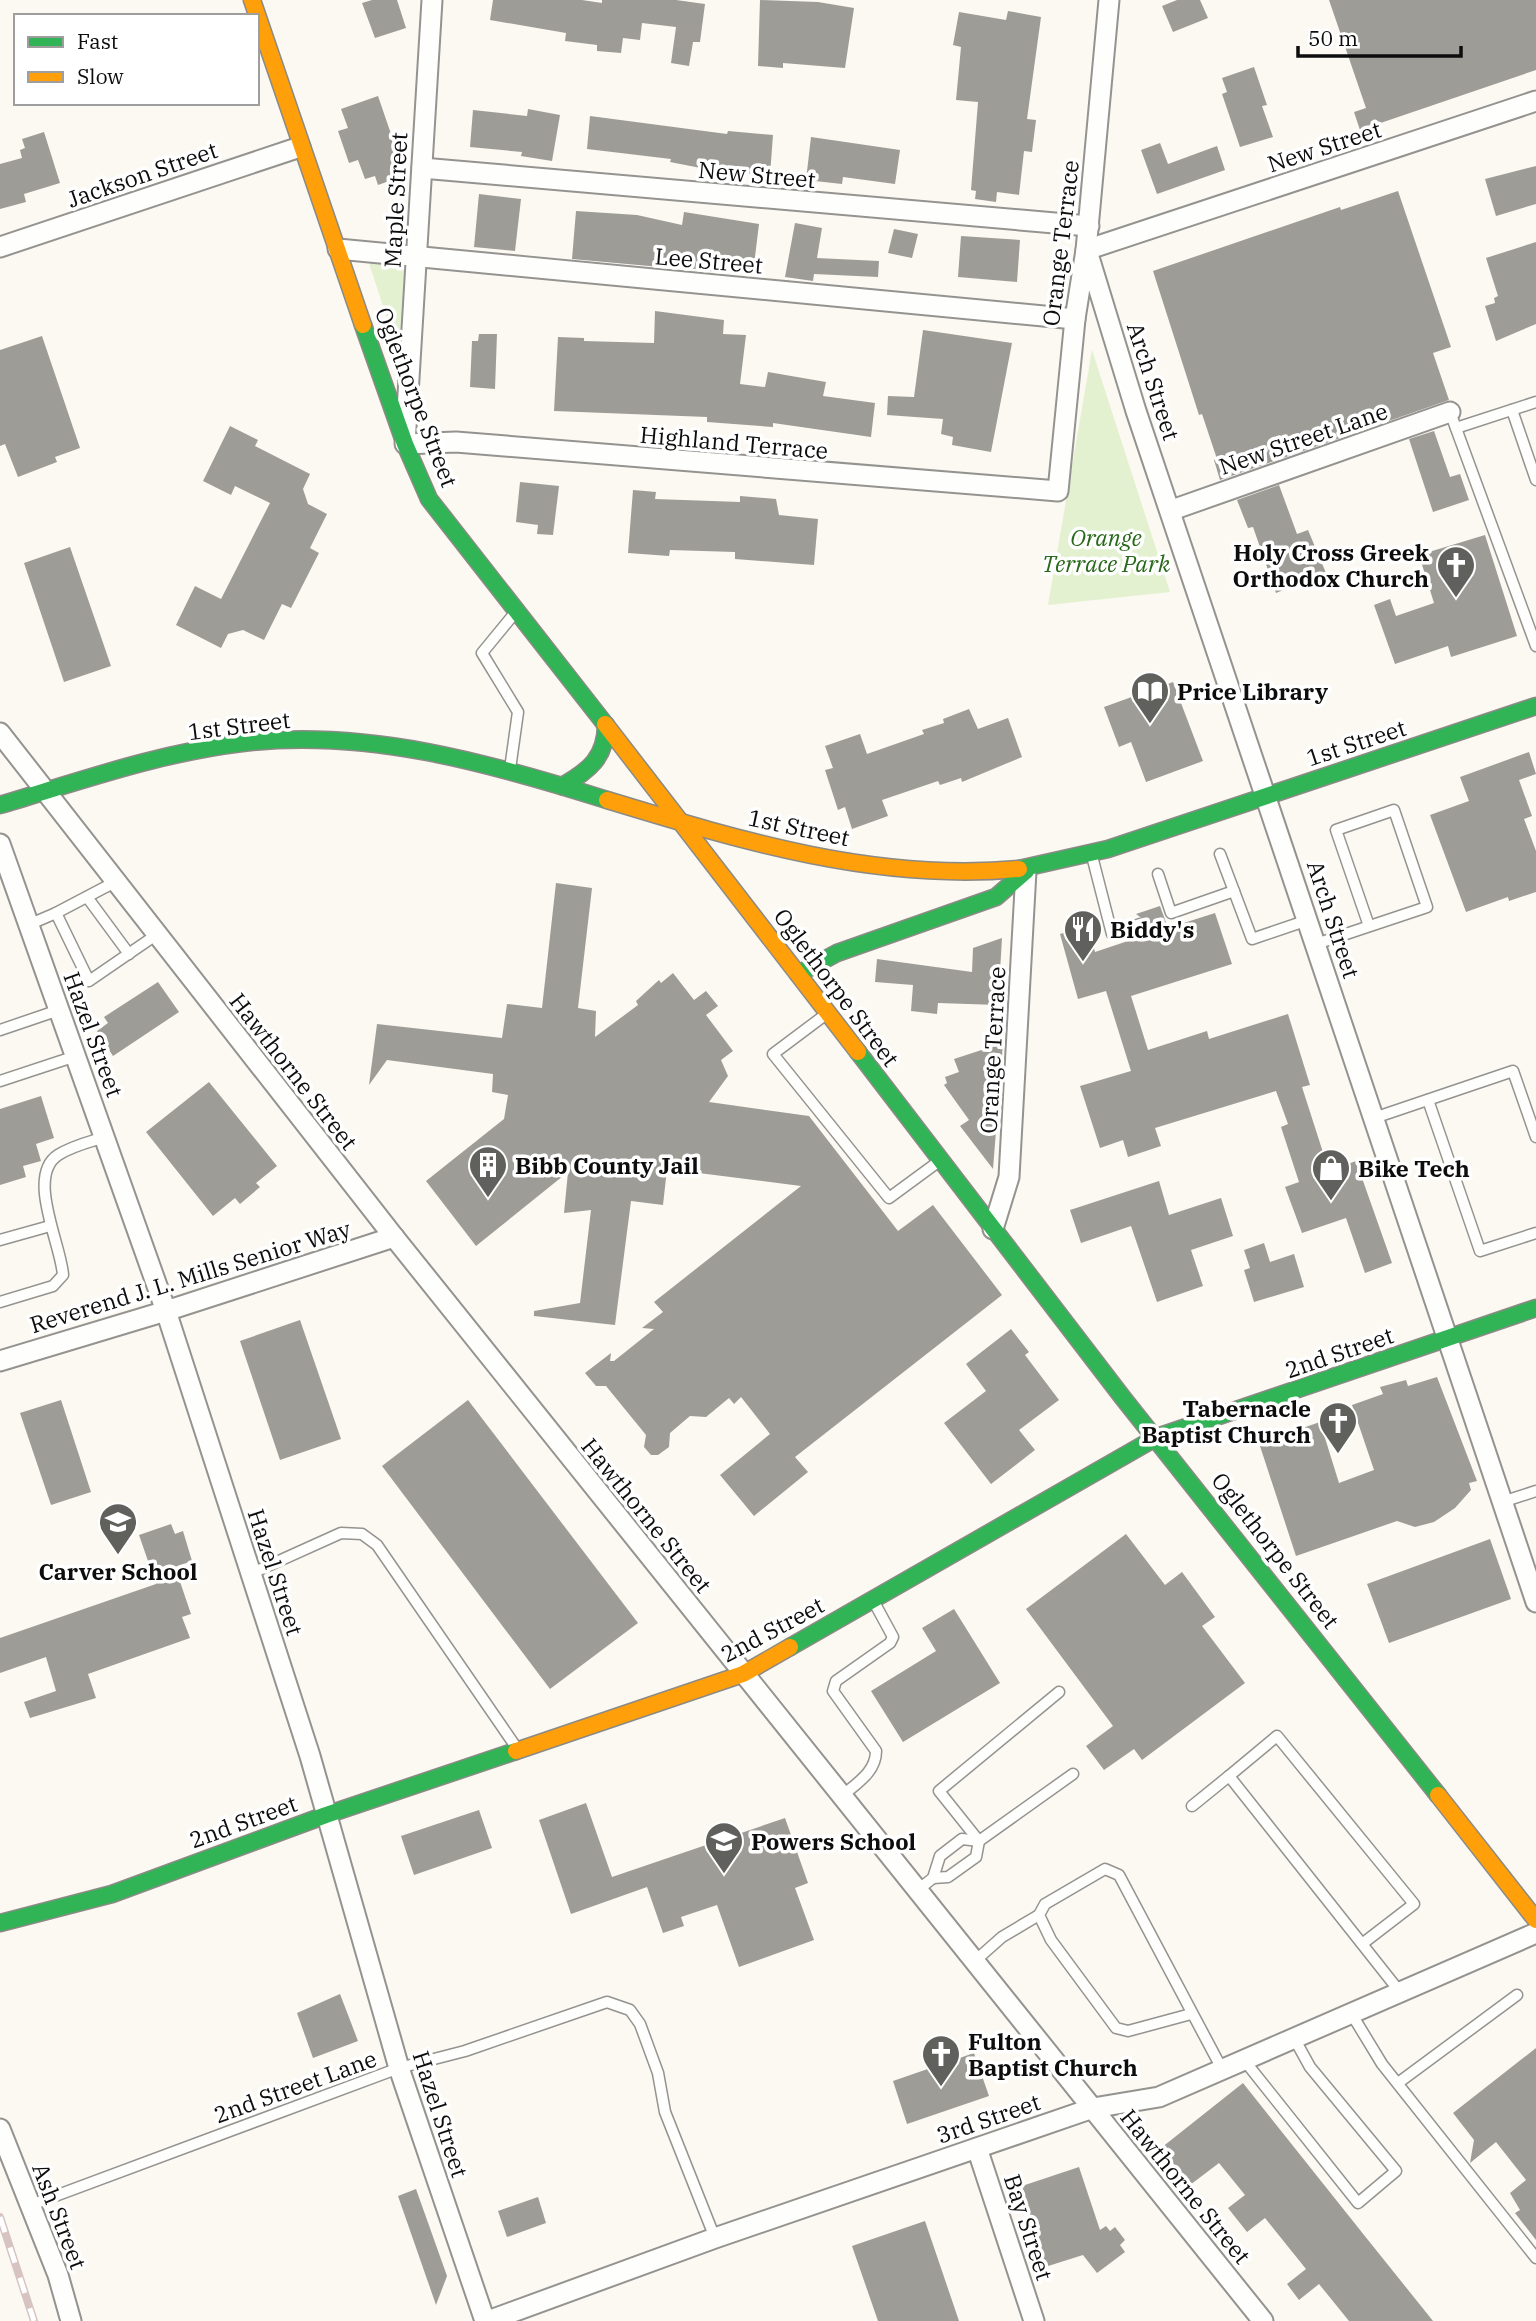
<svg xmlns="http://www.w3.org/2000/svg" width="1536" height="2321" font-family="'IBM Plex Serif',serif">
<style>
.green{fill:#e3f1d0}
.building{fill:#9e9c97}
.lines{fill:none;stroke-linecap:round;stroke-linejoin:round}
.lane-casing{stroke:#949390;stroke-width:13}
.street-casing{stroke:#949390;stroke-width:23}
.fast-casing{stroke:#8b8a86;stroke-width:19}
.slow-casing{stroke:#8b8a86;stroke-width:19}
.lane{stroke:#fefefd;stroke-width:10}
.street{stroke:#fefefd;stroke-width:19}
.fast{stroke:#30b455;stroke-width:16}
.slow{stroke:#ff9f0a;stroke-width:16}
.rail-casing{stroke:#d8c3c3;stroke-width:8}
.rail{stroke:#fff;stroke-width:5;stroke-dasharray:16;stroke-linecap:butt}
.labels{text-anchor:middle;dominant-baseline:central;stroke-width:7;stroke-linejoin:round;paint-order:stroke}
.street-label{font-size:23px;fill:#0d0d0d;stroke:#fff}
.park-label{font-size:23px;font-style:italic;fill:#29681a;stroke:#fff}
.poi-label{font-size:23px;font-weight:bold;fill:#0d0d0d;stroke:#fff;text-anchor:start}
</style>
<rect width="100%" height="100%" fill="#fbf9f1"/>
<g class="green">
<polygon points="367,257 412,262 404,370"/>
<polygon points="1092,350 1170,592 1048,605"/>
</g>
<g class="building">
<polygon points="372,0 397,0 406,28 375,38 362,3"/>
<polygon points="493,0 582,0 602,3 602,0 676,0 705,4 700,42 693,42 689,66 671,63 676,27 642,23 640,40 623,38 621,53 597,51 597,45 565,41 566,33 490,20"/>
<polygon points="760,0 818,2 854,8 845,68 783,63 783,68 758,66"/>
<polygon points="1177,0 1200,0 1208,18 1173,32 1162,6"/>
<polygon points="1329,0 1536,0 1536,70 1360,130 1354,112 1366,108"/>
<polygon points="1008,11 1041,17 1027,119 1036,120 1032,152 1024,151 1019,195 997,192 996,202 975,199 976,191 971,190 978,102 956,100 961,47 953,45 959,12 1006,20"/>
<polygon points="1254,67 1267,105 1262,106 1273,137 1240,147 1222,94 1227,92 1222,78"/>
<polygon points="378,96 402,166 391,169 395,179 378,185 375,176 365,179 358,160 349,163 338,131 348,128 341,109"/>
<polygon points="528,109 560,115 552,161 521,156 522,152 470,147 473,110 527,116"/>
<polygon points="590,116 727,134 728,131 773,135 770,175 716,171 670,162 671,159 587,149"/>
<polygon points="44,132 60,183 24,194 26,202 0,209 0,164 22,158 20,150 25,148 22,139"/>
<polygon points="811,137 900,150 895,184 843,177 842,184 806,180"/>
<polygon points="1160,143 1168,164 1217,146 1225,170 1157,194 1141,150"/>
<polygon points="1536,166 1536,204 1496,216 1485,179"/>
<polygon points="1398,191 1451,347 1433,353 1449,400 1220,480 1214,460 1217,459 1202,414 1199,415 1153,271 1340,207 1341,210"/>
<polygon points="479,194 521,199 515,251 474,247"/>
<polygon points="576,211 637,215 682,225 684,212 759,224 753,273 717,269 717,272 660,264 660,267 572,259"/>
<polygon points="795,223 822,228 817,258 879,261 878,277 814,274 813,281 785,277"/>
<polygon points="894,229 918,234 912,258 888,253"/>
<polygon points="961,236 1020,240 1017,282 958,277"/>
<polygon points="1536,242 1536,324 1496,341 1485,306 1495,303 1494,298 1498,296 1486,258"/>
<polygon points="655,311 724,320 723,334 746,335 740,384 765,387 768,372 826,382 823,396 875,403 871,437 773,423 773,427 707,422 707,417 554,411 558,337 584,338 584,341 654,343"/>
<polygon points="923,330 1012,343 991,452 952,445 953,437 941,434 943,419 887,415 888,396 914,397"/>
<polygon points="479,334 497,334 495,389 470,387 472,341 478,341"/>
<polygon points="42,336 80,448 55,457 57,462 18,477 5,444 0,446 0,350"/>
<polygon points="230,426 258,440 255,446 310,474 303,489 308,504 327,514 310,548 319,553 291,608 282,604 264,640 243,630 228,634 221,648 176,625 195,586 221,599 270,503 235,486 231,495 203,481"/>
<polygon points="1434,431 1450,477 1460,474 1469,500 1433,512 1409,439"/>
<polygon points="520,482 559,486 553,535 537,534 538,525 516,522"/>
<polygon points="1279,485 1297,534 1308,530 1326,573 1276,593 1253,527 1248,528 1237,500"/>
<polygon points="633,490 656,492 655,499 740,502 740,496 776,499 779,515 818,519 814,565 735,559 735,552 670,550 669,556 628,553"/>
<polygon points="1485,535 1517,636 1451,657 1448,646 1395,664 1374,605 1390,599 1396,616 1434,603 1419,555"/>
<polygon points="70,547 111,666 64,682 24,563"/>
<polygon points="1173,682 1203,761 1146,782 1131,742 1119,747 1104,707"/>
<polygon points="969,709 978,729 1008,718 1022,757 962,782 961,778 940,785 938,781 882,800 888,816 852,829 845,807 838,810 825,770 833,768 825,746 860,734 867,754 924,734 922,730 944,723 943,719"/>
<polygon points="1529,752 1536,774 1519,780 1532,816 1524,819 1536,851 1536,892 1509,901 1508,897 1466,912 1430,815 1469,801 1460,777"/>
<polygon points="556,883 592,888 578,1008 596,1011 595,1037 638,1005 636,1001 659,980 661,983 673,973 694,1000 706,991 718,1006 706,1015 733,1051 721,1060 728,1076 709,1102 809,1116 898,1231 933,1205 1002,1295 795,1457 808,1472 754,1516 720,1475 770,1434 741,1397 734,1404 729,1398 706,1417 690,1416 670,1433 669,1447 658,1455 651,1455 644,1447 646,1435 606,1386 596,1386 585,1373 611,1353 610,1361 614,1361 654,1329 642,1328 663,1312 654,1302 801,1186 667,1169 663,1205 631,1201 615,1325 534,1316 534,1311 580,1303 591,1210 564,1213 568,1172 476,1246 426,1181 504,1119 508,1095 492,1092 493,1074 387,1060 369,1085 377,1024 502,1038 507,1004 542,1008"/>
<polygon points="1160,906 1168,928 1215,913 1232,964 1131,996 1148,1050 1207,1031 1209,1039 1288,1014 1310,1085 1302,1087 1329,1171 1356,1161 1392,1263 1365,1273 1346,1218 1302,1233 1285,1187 1299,1182 1281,1127 1288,1124 1276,1091 1155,1128 1161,1146 1128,1157 1123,1140 1100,1148 1080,1086 1131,1071 1106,991 1078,999 1060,934 1088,926 1095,952 1143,936 1142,931 1147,922 1136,914"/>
<polygon points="1002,938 998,1005 938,1003 937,1014 911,1011 913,985 875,982 877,959 972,972 973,948"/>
<polygon points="158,982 179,1012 113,1056 97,1031 108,1023 104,1017"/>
<polygon points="1003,1043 993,1169 960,1126 969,1120 944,1085 947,1083 945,1077 959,1072 954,1059"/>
<polygon points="209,1082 277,1166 256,1183 260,1187 240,1204 235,1198 213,1216 146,1132"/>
<polygon points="41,1096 54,1138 36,1144 41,1161 23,1166 26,1177 0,1185 0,1109"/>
<polygon points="1159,1181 1169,1215 1221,1198 1233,1236 1191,1250 1203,1286 1157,1302 1131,1226 1081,1243 1070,1210"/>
<polygon points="1264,1243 1270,1262 1294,1254 1304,1287 1254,1302 1244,1270 1250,1268 1244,1250"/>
<polygon points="300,1320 341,1439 280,1460 240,1341"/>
<polygon points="1011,1329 1029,1352 1025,1355 1059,1400 1019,1430 1035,1450 991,1484 944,1423 986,1391 966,1364"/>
<polygon points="1437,1377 1477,1481 1469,1483 1471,1490 1455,1508 1434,1522 1415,1527 1397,1521 1296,1556 1259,1443 1320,1422 1339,1483 1374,1470 1352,1405 1383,1394 1380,1387 1406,1380 1408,1386"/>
<polygon points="61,1400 91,1492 51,1505 20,1413"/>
<polygon points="468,1400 638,1623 550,1689 382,1466"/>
<polygon points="171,1524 175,1534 183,1531 192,1561 175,1567 191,1614 182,1617 190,1638 88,1674 96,1698 30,1718 24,1702 56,1691 46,1657 0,1673 0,1638 156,1584 139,1535"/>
<polygon points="1126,1534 1165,1585 1182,1572 1215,1617 1202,1626 1245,1683 1142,1760 1134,1749 1104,1770 1086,1746 1113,1726 1026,1609"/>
<polygon points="1490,1539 1511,1599 1389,1643 1367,1584"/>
<polygon points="954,1609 1000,1683 903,1742 871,1691 936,1651 922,1628"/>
<polygon points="586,1803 612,1877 785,1818 808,1883 795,1888 814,1940 739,1967 717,1905 681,1917 684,1926 663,1933 647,1887 571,1914 539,1820"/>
<polygon points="479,1810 492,1848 414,1875 401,1836"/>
<polygon points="340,1994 358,2041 313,2058 297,2013"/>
<polygon points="1536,2048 1536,2240 1515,2213 1520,2210 1510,2193 1526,2180 1496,2142 1470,2163 1474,2140 1453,2113"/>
<polygon points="974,2053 989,2096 907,2124 893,2081"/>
<polygon points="1243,2083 1364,2235 1433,2321 1349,2321 1319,2284 1299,2300 1287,2284 1306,2269 1265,2218 1247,2232 1228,2208 1245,2195 1219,2163 1190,2185 1161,2148"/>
<polygon points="1079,2167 1100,2230 1106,2226 1110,2231 1115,2227 1125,2240 1120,2245 1125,2252 1097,2273 1083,2255 1045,2267 1022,2186"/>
<polygon points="416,2189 447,2276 436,2305 398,2196"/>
<polygon points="538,2197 546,2223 507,2237 498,2211"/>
<polygon points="925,2221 959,2321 878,2321 852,2246"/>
</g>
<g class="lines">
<defs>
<g id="lane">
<polyline points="1512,410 1536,480"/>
<polyline points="1450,412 1536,646"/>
<polyline points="1456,428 1536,402"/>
<polyline points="510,769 518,712 482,653 514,614"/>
<polyline points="1220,854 1252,939 1308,920"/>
<polyline points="1092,856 1112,934 1140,924"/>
<polyline points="1158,874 1171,913 1234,891"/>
<polyline points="115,882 56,913 89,981 156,935"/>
<polyline points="87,897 129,954"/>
<polyline points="28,925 56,913"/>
<polyline points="1316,944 1427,907 1394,810 1336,830 1369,926"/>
<polyline points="825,1015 773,1054 889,1198 938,1162"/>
<polyline points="0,1030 59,1010"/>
<polyline points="0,1081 76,1056"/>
<polyline points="1428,1100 1480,1251 1536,1233"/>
<polyline points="1374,1118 1513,1071 1536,1137"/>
<polyline points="0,1240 50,1226"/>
<path d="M 0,1302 L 53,1286 L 63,1275 C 61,1244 26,1176 58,1155 C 72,1146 89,1142 105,1137"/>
<polyline points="1502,1502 1536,1491"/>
<polyline points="250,1574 341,1533 362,1534 377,1545 516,1747"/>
<path d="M 842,1796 C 857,1783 876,1772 876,1751 L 833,1691 L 836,1681 L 890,1643 L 893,1637 L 874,1602"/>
<polyline points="1192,1806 1229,1776"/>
<polyline points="979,1841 939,1791 1059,1692"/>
<polyline points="933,1878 948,1877 976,1857 979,1841"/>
<polyline points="919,1889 933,1878 940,1856 962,1839 979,1841 1073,1774"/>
<polyline points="1362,1944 1414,1904 1277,1736 1229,1776 1400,1992"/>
<polyline points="976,1960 1002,1937 1039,1915"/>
<polyline points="1351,2013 1382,2064 1536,2258"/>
<polyline points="1191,2014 1128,2031 1116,2028 1051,1940 1039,1915 1045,1904 1105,1869 1119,1875 1222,2069"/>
<polyline points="1244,2060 1358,2203 1396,2171 1310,2067 1294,2038"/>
<polyline points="1398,2083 1517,1995"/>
<polyline points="31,2205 399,2068 465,2051 607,2002 630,2010 640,2024 658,2073 665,2112 715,2238"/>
</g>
<g id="street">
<polyline points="432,0 405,444 456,442 1058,491 1075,319 1086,250 1109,0"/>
<polyline points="422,168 1089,226"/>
<polyline points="0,247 300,147"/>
<polyline points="338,249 1075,319"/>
<polyline points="1086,250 1536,101"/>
<polyline points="1088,254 1136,411 1536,1602"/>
<polyline points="1172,510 1450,412"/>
<polyline points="0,733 394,1237 1263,2321"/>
<polyline points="0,844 166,1311 310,1756 399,2068 485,2321"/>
<polyline points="993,1229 1009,1177 1026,871"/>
<polyline points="0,1361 166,1311 394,1237"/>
<polyline points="0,2129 58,2275 71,2321"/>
<polyline points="977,2148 1034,2321"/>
<polyline points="488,2321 715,2238 1093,2108 1159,2097 1536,1933"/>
</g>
<g id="fast">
<polyline points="363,325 405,444 429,499 605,724"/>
<path d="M 562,786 C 589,771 606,757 606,725"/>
<path d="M 0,805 C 80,781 159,753 242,743 C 366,728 490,763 607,800"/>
<polyline points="1019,869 1108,849 1536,706"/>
<polyline points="798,974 837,953 996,897 1026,871"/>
<polyline points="858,1052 1123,1398 1438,1795"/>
<polyline points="790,1647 1157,1437 1536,1308"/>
<polyline points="0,1923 112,1894 326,1815 516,1751"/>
</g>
<g id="slow">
<polyline points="252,0 363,325"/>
<polyline points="605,724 858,1052"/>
<path d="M 607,800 C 742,841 876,882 1019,869"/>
<polyline points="516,1751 743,1674 790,1647"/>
<polyline points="1438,1795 1536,1920"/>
</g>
</defs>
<use href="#lane" class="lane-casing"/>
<use href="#street" class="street-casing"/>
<use href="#fast" class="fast-casing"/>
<use href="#slow" class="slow-casing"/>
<use href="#lane" class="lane"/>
<use href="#street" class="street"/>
<use href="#fast" class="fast"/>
<use href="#slow" class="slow"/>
<defs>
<polyline id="rail" points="0,2217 34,2321"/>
</defs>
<use href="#rail" class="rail-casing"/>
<use href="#rail" class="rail"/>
</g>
<defs>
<symbol id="church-pin" viewBox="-11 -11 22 30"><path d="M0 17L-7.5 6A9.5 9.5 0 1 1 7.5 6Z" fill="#60605d" stroke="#fff"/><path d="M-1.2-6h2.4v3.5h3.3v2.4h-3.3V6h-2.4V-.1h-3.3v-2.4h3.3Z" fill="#fff"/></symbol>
<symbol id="library-pin" viewBox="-11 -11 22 30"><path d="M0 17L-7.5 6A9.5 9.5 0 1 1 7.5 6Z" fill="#60605d" stroke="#fff"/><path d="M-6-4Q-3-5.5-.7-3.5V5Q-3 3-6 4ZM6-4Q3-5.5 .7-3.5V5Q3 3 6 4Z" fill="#fff"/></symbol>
<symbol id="restaurant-pin" viewBox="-11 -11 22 30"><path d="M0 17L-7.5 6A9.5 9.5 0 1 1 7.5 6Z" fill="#60605d" stroke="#fff"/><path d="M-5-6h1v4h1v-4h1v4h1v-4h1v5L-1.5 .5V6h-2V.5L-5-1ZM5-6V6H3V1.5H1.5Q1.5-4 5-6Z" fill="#fff"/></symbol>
<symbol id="building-pin" viewBox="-11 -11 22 30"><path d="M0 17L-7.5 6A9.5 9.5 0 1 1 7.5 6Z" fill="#60605d" stroke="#fff"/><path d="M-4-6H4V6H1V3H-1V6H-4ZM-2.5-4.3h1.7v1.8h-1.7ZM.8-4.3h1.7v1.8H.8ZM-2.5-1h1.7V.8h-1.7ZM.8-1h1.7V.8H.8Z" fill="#fff"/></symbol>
<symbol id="shop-pin" viewBox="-11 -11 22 30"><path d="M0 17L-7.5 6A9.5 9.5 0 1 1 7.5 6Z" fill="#60605d" stroke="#fff"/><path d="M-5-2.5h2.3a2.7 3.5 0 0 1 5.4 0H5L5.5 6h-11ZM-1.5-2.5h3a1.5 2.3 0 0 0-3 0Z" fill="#fff"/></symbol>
<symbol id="school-pin" viewBox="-11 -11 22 30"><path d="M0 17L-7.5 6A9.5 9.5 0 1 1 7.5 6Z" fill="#60605d" stroke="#fff"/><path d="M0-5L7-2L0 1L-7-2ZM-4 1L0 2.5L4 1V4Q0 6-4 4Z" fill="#fff"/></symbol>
</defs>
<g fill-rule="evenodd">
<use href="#church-pin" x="1434" y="543" width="44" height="60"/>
<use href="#library-pin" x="1128" y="669" width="44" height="60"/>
<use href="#restaurant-pin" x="1061" y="907" width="44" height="60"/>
<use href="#building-pin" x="466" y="1143" width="44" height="60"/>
<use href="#shop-pin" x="1309" y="1146" width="44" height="60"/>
<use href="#church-pin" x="1316" y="1399" width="44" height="60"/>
<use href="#school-pin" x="96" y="1500" width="44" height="60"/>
<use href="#school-pin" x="702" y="1819" width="44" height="60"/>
<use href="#church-pin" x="919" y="2032" width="44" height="60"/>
</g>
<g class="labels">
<g class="street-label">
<text transform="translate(1324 146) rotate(-18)">New Street</text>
<text transform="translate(142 174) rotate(-19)">Jackson Street</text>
<text transform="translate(757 174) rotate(5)">New Street</text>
<text transform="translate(395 200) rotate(-87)">Maple Street</text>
<text transform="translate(1060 243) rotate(-83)">Orange Terrace</text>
<text transform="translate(709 260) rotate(5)">Lee Street</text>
<text transform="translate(1154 381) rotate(72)">Arch Street</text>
<text transform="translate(417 397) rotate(69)">Oglethorpe Street</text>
<text transform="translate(1303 438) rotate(-19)">New Street Lane</text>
<text transform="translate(734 442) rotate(5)">Highland Terrace</text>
<text transform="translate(239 725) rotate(-7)">1st Street</text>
<text transform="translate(1356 742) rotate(-18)">1st Street</text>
<text transform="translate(799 827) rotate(12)">1st Street</text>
<text transform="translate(1334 919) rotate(72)">Arch Street</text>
<text transform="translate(837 987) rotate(53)">Oglethorpe Street</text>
<text transform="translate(94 1034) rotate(70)">Hazel Street</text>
<text transform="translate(992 1050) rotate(-87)">Orange Terrace</text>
<text transform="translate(294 1071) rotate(52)">Hawthorne Street</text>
<text transform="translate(190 1276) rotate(-17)">Reverend J. L. Mills Senior Way</text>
<text transform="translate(1339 1352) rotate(-19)">2nd Street</text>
<text transform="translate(647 1515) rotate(51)">Hawthorne Street</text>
<text transform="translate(1276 1550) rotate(52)">Oglethorpe Street</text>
<text transform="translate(276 1572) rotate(72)">Hazel Street</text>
<text transform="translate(772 1629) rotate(-28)">2nd Street</text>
<text transform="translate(243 1821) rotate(-20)">2nd Street</text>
<text transform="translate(295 2086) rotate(-20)">2nd Street Lane</text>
<text transform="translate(441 2114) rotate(72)">Hazel Street</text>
<text transform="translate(988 2118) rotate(-19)">3rd Street</text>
<text transform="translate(1186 2186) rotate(51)">Hawthorne Street</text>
<text transform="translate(60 2216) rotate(69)">Ash Street</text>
<text transform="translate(1029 2227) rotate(72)">Bay Street</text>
</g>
<g class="park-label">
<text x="1106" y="537">Orange<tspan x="1106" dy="26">Terrace Park</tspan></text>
</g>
<g class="poi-label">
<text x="1429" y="552" text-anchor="end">Holy Cross Greek<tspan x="1429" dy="26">Orthodox Church</tspan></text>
<text x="1177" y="691">Price Library</text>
<text x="1110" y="929">Biddy's</text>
<text x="515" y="1165">Bibb County Jail</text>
<text x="1358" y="1168">Bike Tech</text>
<text x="1311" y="1408" text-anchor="end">Tabernacle<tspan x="1311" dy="26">Baptist Church</tspan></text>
<text x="118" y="1571" text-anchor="middle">Carver School</text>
<text x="751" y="1841">Powers School</text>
<text x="968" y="2041">Fulton<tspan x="968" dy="26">Baptist Church</tspan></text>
</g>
</g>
<rect x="14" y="14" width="245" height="91" fill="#ffffff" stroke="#9e9e9e" stroke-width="2"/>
<rect x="28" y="37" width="35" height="10" fill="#30b455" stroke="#9e9e9e" stroke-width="2"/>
<text x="77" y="49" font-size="21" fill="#0d0d0d">Fast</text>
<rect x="28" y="72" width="35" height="10" fill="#ff9f0a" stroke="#9e9e9e" stroke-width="2"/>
<text x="77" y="84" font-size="21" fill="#0d0d0d">Slow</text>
<path d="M1298 46v10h163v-10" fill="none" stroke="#0d0d0d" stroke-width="3.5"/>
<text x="1308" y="46" font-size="21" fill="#0d0d0d" stroke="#ffffff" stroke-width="5" paint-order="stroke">50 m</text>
</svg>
